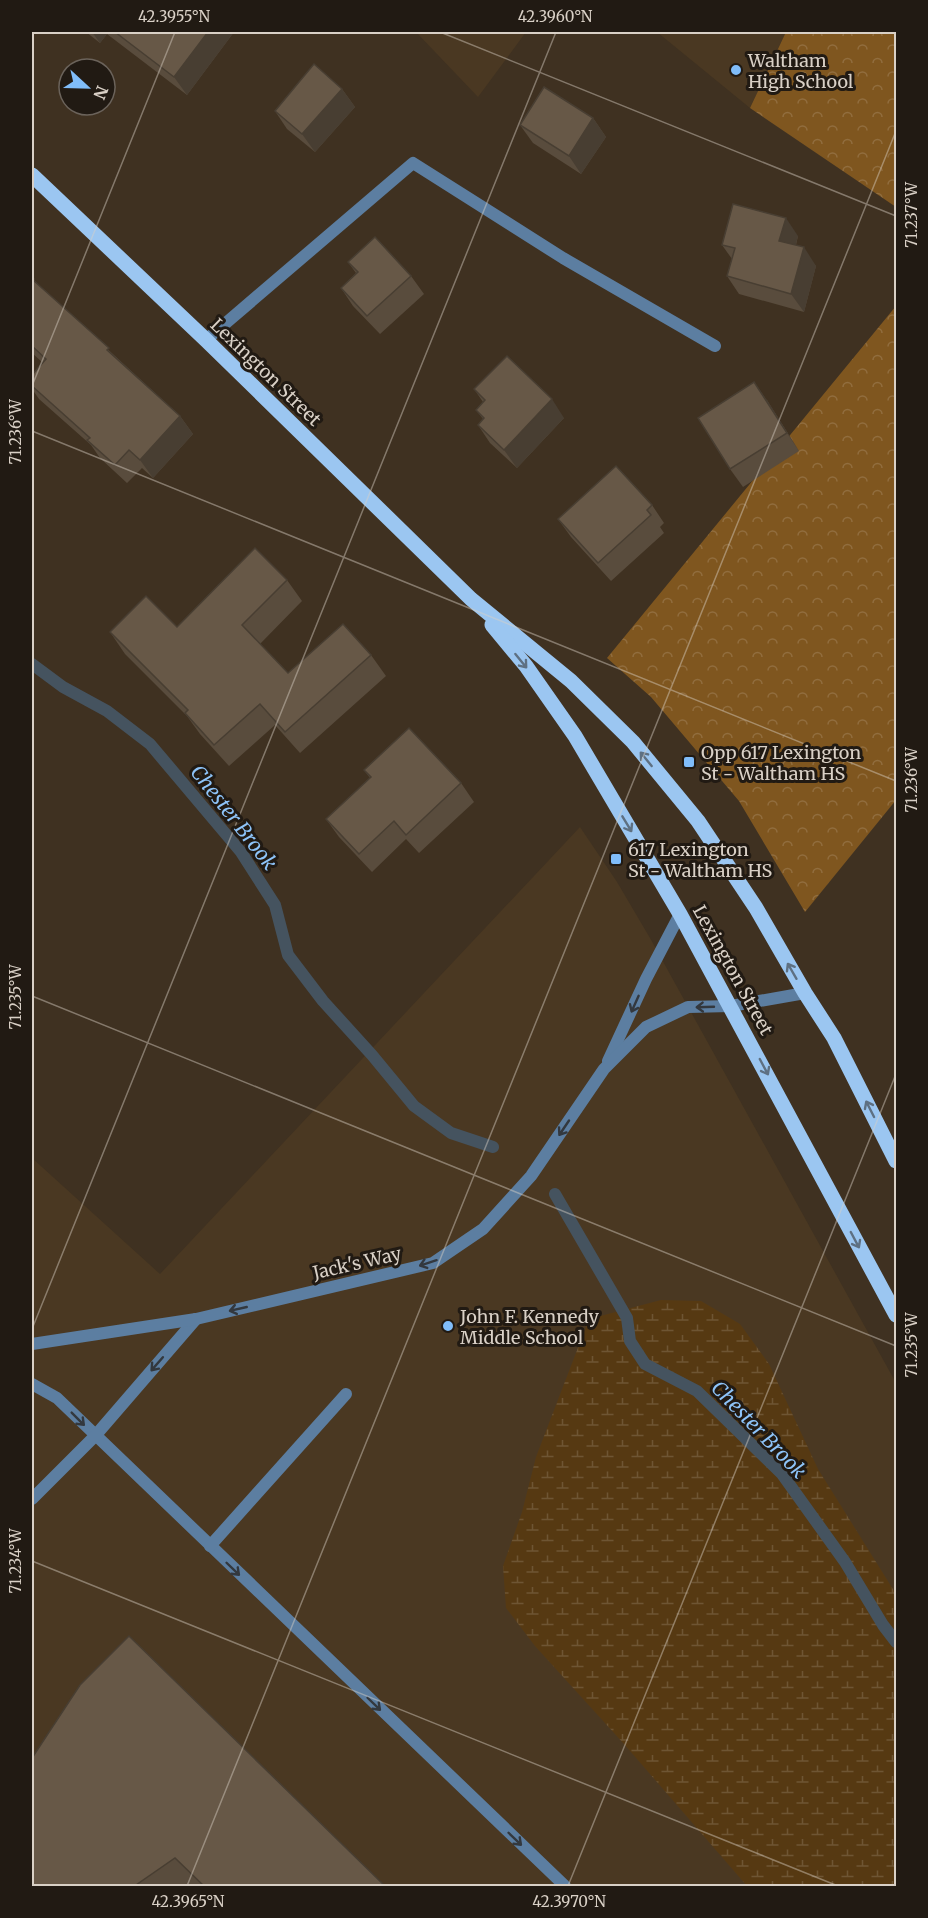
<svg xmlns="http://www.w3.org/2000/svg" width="928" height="1918" font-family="Merriweather,serif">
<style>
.built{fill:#4a3822}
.forest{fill:url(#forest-crowns)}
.wetland{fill:url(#wetland-marsh)}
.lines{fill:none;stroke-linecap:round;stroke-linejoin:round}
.stream{stroke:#45535f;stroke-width:12}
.lane{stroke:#5c7ea1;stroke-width:12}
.street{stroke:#5c7ea1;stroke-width:12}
.primary{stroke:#9bc6f1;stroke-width:15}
.wall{fill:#594c3d}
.shaded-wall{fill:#483e32}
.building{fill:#675847;stroke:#483e32;stroke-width:1.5}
.oneway{stroke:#5e7082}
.oneway2{stroke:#33383e}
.ticks{fill:none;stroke:#d9d0c6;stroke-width:1.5;stroke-opacity:0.45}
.poi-dot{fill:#80bdfa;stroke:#211a13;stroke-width:2}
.labels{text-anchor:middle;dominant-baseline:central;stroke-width:6;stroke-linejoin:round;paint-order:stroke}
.poi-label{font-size:18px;fill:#d9d0c6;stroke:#211a13;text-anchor:start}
.street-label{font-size:18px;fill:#d9d0c6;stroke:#211a13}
.water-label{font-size:20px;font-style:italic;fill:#8ec4f9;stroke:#211a13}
.neatline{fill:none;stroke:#d9d0c6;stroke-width:2}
.ticks-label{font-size:15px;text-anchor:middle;fill:#d9d0c6}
</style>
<defs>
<pattern id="forest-crowns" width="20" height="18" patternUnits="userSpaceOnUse" patternTransform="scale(1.5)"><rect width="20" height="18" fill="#7f561f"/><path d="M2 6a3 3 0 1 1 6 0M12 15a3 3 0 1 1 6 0" fill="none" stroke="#916d3e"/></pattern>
<pattern id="wetland-marsh" width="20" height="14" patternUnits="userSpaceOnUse" patternTransform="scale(1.5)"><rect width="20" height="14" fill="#563912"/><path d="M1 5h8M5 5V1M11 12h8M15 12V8" fill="none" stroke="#6e5533"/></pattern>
</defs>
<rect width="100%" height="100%" fill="#3f3121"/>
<g class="built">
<polygon points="416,32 526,32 478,97"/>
<polygon points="657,32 786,32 750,108"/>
<polygon points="580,827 617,882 650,938 896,1383 896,1886 32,1886 32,1158 160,1274"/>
</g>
<g class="forest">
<polygon points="786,32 896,32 896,207 750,108"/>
<polygon points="896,306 896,800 805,912 739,801 651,697 607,658"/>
</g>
<polygon class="wetland" points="661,1300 701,1301 740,1324 769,1364 818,1469 896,1594 896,1886 747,1886 624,1744 535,1646 506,1608 503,1566 522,1512 536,1457 589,1319"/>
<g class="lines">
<g class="stream">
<polyline points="32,664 63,687 107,711 150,744 241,852 275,905 288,955 323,1001 372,1055 414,1106 451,1133 493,1147"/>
<polyline points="555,1194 627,1318 630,1341 645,1364 697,1391 782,1474 845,1562 883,1625 896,1642"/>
</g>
<g class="lane">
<polyline points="206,340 413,163 563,258 715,346"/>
<polyline points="32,1384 57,1398 565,1886"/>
<polyline points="32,1499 95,1436 196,1319"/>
<polyline points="210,1546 346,1394"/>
</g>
<g class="street">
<polyline points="608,1061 646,979 680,914"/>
<polyline points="32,1344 196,1319 433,1263 483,1229 531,1176 604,1069 646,1027 688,1007 731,1006 805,993"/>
</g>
<g class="primary">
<polyline points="32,175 206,340 471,599 571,681 633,742 698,821 756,908 805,993 834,1038 896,1161"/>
<polyline points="492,625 526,666 575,736 680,914 896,1315"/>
</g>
</g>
<g class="wall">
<polygon points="86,32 234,32 187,95 107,34 100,43"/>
<polygon points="342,89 355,107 315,152 287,129 275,111"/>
<polygon points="593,118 606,137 581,174 533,143 520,125"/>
<polygon points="798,236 796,245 816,266 804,312 739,294 727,276 732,259 722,245"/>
<polygon points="348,262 411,276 424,294 380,334 353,306 341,288 356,273"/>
<polygon points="32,277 38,285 115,356 180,416 193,434 153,478 142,468 127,483 100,458 91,445 39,399 32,389 32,375 42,362 32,353"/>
<polygon points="474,389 564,418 517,468 490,443 478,425 483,419 476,410 483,402"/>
<polygon points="767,400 799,451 743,487 730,469"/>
<polygon points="652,505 664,523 660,527 664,533 611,581 571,537 558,519"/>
<polygon points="287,580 302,601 260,644 288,673 371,655 386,676 300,753 275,725 229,766 200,734 187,716 125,654 110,632 177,627"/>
<polygon points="364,770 461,783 474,802 419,853 406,839 372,872 339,837 326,819 370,778"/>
<polygon points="32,1758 386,1887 196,1887 193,1884 189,1887 32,1887"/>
</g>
<g class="shaded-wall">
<polygon points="92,32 105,32 107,34 100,43"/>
<polygon points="208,32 234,32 187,95 174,77"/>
<polygon points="342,89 355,107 315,152 302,134"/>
<polygon points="593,118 606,137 581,174 569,156"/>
<polygon points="786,218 798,236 792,259 779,241"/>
<polygon points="804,247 816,266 804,312 791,294"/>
<polygon points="754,382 767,400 799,451 787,433"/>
<polygon points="552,399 564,418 517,468 504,450"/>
<polygon points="180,416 193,434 153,478 140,460"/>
</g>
<g class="building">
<polygon points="115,32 208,32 174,77"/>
<polygon points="314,64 342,89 302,134 275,111"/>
<polygon points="544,87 593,118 569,156 520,125"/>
<polygon points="733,204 786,218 779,241 804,247 791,294 727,276 735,248 722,245"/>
<polygon points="375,237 411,276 367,316 341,288 358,272 348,262"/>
<polygon points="32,277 34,279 33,280 109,348 107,350 180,416 140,460 129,450 115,465 87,440 90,438 32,386 32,375 46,359 32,346"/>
<polygon points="507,356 552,399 504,450 478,425 484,418 476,410 485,400 474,389"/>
<polygon points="754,382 787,433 730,469 698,418"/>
<polygon points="616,466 652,505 647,510 651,515 598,563 558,519"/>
<polygon points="255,548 287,580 242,625 288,673 343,624 371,655 285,732 260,704 214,745 185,713 188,710 110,632 146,596 177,627"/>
<polygon points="409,728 461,783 406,835 394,821 359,854 326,819 371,777 364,770"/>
<polygon points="129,1636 386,1887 205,1887 175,1858 133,1887 32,1887 32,1758 80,1685"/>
</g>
<defs><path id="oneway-shaft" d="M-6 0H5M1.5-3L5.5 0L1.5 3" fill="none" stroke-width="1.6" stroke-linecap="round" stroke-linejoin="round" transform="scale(1.5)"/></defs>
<g class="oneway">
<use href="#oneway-shaft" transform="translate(521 661) rotate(51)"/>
<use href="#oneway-shaft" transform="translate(646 759) rotate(-129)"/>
<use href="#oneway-shaft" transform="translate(627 824) rotate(59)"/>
<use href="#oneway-shaft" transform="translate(792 971) rotate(-120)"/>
<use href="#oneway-shaft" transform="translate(764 1067) rotate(62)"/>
<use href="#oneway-shaft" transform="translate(870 1109) rotate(-117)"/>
<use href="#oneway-shaft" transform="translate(855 1240) rotate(62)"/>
</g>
<g class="oneway2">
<use href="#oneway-shaft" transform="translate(635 1004) rotate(114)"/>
<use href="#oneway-shaft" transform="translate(705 1007) rotate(178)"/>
<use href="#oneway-shaft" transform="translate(564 1128) rotate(124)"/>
<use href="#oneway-shaft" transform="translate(428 1263) rotate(162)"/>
<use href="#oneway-shaft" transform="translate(238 1309) rotate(167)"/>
<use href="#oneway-shaft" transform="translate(157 1364) rotate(131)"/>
<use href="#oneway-shaft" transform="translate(78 1419) rotate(45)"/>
<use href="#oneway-shaft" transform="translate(233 1569) rotate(44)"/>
<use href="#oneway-shaft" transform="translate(374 1704) rotate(44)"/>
<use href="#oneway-shaft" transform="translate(515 1839) rotate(44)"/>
</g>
<path class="ticks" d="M 440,32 L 896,216M 32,386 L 175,32M 32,431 L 896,781M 32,996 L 896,1346M 32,1329 L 556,32M 32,1561 L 838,1886M 187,1886 L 896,131M 568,1886 L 896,1074"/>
<g class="poi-dot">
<circle cx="736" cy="70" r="6"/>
<rect x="683" y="756" width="12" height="12" rx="3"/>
<rect x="610" y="853" width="12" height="12" rx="3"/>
<circle cx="448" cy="1326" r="6"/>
</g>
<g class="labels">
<g class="poi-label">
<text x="748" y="60">Waltham<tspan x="748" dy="21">High School</tspan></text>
<text x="701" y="752">Opp 617 Lexington<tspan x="701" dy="21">St - Waltham HS</tspan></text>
<text x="628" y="849">617 Lexington<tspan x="628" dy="21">St - Waltham HS</tspan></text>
<text x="460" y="1316">John F. Kennedy<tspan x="460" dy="21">Middle School</tspan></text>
</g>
<g class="street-label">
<text transform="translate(266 372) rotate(44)">Lexington Street</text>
<text transform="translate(733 970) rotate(61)">Lexington Street</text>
<text transform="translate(357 1263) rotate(-13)">Jack's Way</text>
</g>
<g class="water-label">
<text transform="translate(234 817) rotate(52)">Chester Brook</text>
<text transform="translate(759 1429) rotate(46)">Chester Brook</text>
</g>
</g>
<rect width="928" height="1918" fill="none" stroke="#211a13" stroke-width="66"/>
<g transform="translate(87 87) rotate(112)"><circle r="28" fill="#211a13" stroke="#6b635b" stroke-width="1.5"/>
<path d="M0-4.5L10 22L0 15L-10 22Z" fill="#80bdfa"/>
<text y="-9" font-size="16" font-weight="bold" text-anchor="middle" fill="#d9d0c6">N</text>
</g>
<rect x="33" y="33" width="862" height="1852" class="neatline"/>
<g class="ticks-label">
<text x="174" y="22">42.3955°N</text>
<text x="555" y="22">42.3960°N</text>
<text transform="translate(912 215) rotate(-90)" y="5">71.237°W</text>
<text transform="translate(16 432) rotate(-90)" y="5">71.236°W</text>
<text transform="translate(912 780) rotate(-90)" y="5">71.236°W</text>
<text transform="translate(16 997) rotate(-90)" y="5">71.235°W</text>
<text transform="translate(912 1345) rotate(-90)" y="5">71.235°W</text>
<text transform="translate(16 1561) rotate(-90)" y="5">71.234°W</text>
<text x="188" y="1907">42.3965°N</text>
<text x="569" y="1907">42.3970°N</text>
</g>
</svg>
